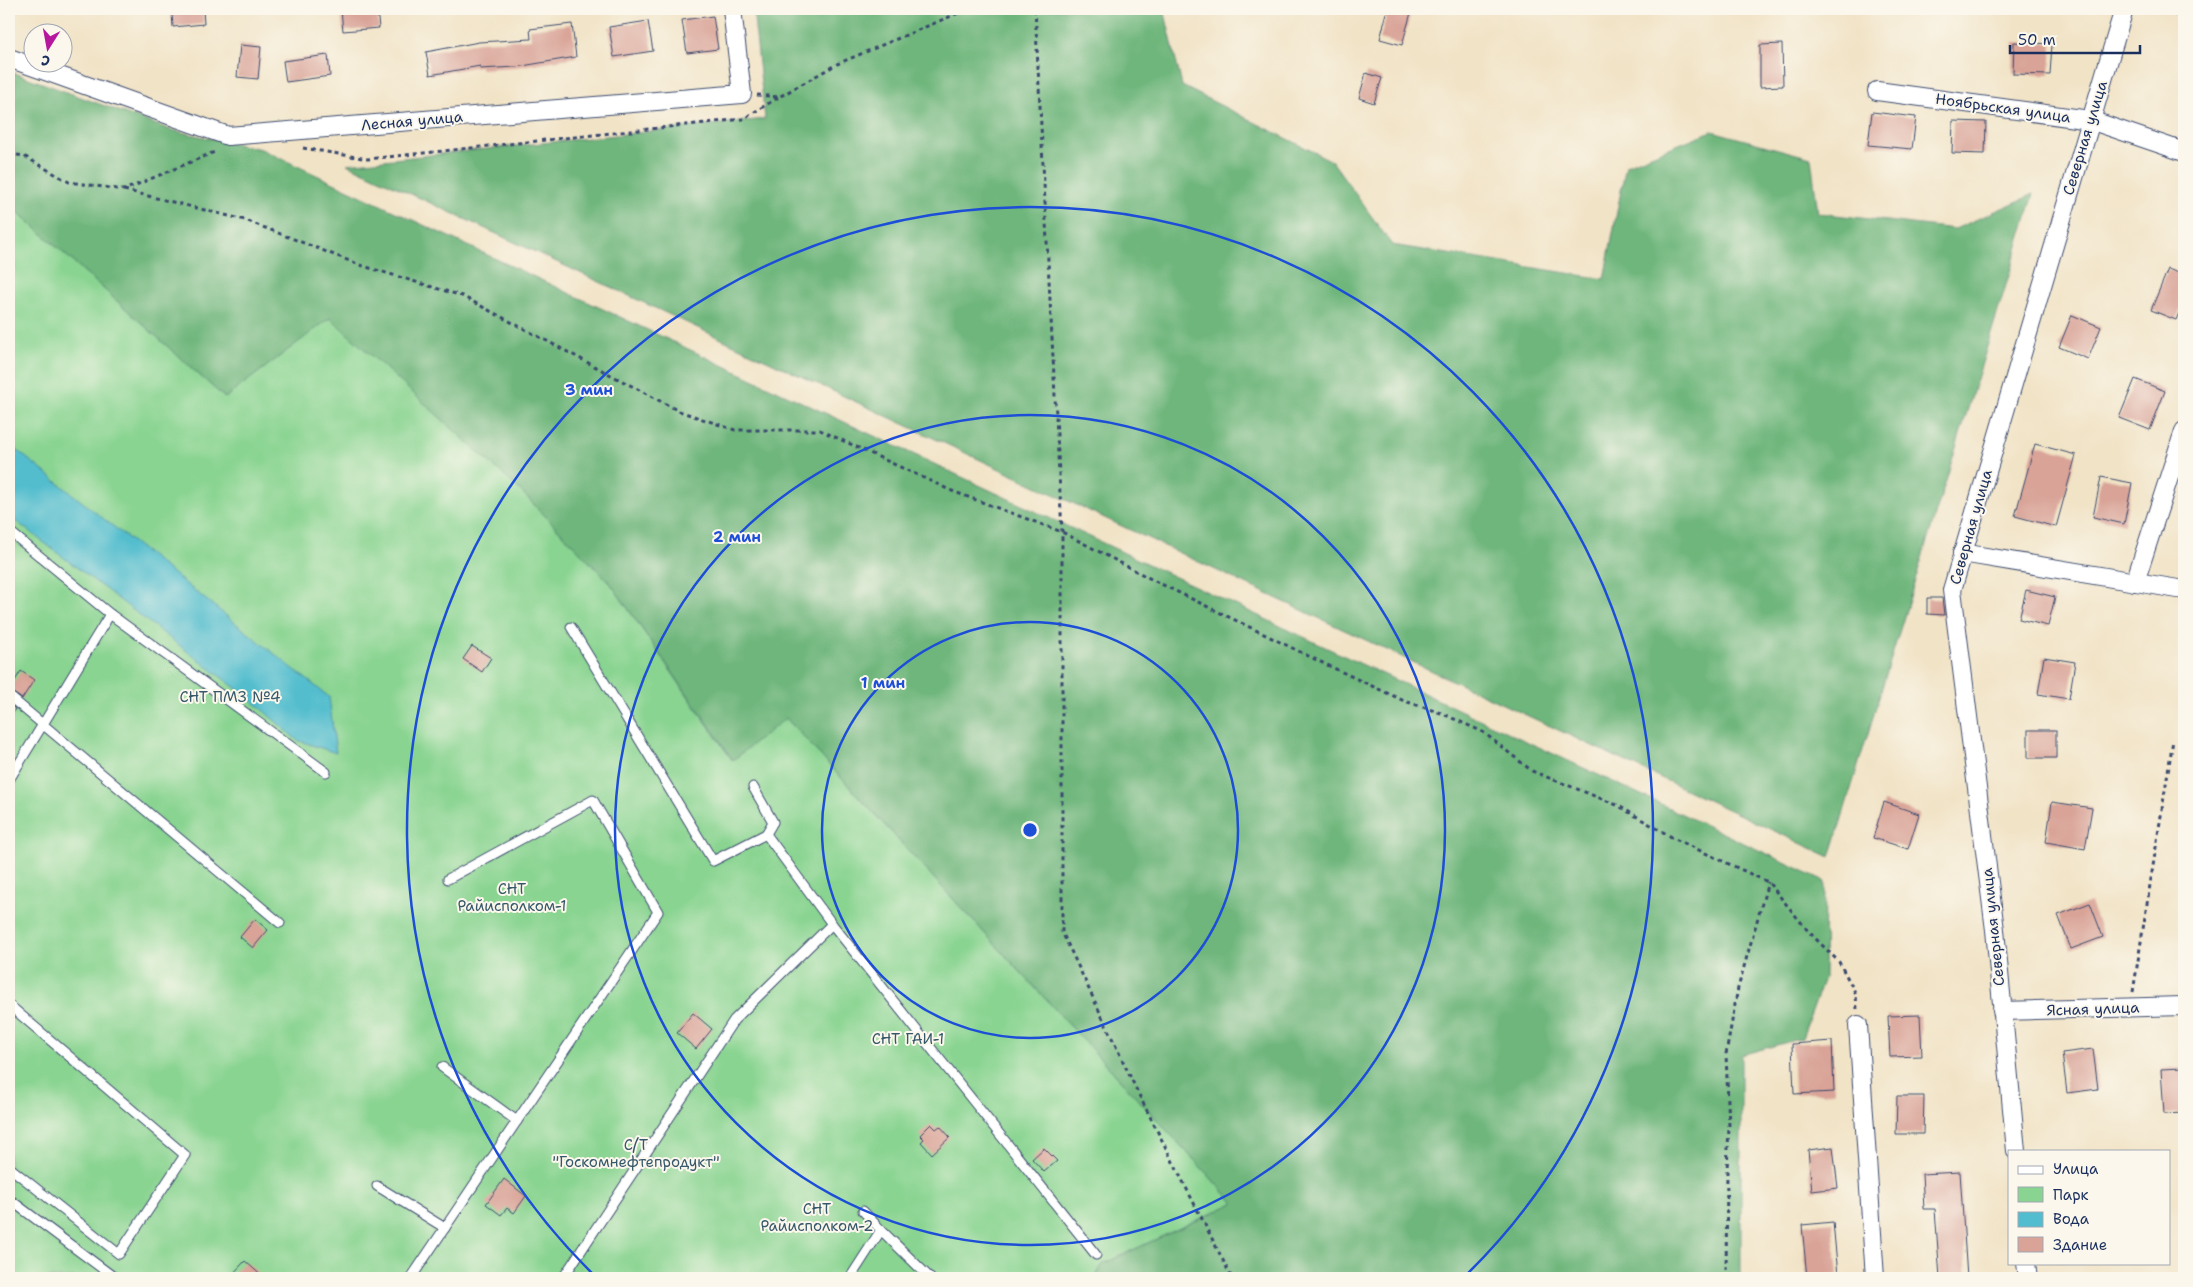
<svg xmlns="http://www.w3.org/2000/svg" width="2193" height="1287" font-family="'Shantell Sans',sans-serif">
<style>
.green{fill:#89d491;stroke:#528278}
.forest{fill:#6eb67b;stroke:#44726c}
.water{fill:#52bdce;stroke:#367696}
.building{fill:#d9a397}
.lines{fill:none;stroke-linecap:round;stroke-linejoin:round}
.lane-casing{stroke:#3b4a6e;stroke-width:11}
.street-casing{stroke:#3b4a6e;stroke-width:20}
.path{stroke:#3b4a6e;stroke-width:3;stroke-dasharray:4 4;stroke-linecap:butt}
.lane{stroke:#fff;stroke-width:9}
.street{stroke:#fff;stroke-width:18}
.ring{fill:none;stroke:#1d4ed8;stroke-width:2.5}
.labels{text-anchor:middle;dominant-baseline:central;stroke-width:4;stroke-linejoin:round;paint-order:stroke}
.street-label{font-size:15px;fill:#1b2f5e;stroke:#fbf7ec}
.park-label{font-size:15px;fill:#36586b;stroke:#fbf7ec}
.centre{fill:#1d4ed8;stroke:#fbf7ec;stroke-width:2.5}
.ring-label{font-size:15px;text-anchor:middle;font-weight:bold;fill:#1d4ed8;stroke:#fbf7ec;stroke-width:4;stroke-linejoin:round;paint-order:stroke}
</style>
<rect width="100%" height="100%" fill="#fbf7ec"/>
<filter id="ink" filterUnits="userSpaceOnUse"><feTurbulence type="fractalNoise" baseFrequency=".02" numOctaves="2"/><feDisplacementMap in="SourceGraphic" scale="10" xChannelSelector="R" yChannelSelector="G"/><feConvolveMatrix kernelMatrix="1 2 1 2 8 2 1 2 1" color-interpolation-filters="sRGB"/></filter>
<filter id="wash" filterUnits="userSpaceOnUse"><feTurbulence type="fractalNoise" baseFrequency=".0096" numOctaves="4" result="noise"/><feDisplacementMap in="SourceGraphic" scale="20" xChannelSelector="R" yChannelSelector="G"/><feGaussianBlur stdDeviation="1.12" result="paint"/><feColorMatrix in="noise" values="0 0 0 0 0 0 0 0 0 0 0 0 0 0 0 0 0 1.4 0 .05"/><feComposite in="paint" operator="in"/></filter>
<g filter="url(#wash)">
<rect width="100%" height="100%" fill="#f1e3c6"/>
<polygon class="green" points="9,204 225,398 330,317 520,490 611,584 732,760 785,717 1234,1203 1103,1264 1095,1278 9,1278"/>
<g class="forest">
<polygon points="753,9 1164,9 1182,86 1332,161 1392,245 1604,279 1626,165 1712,131 1811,158 1818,213 1955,229 2034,194 1830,857 347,164 765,119"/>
<polygon points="9,71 171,130 261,149 1825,881 1824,978 1802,1038 1741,1055 1741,1278 1095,1278 1103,1264 1234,1203 786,718 733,760 611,584 520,490 330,318 225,398 9,204"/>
</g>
<polygon class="water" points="9,444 329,697 336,753 297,740 250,699 9,516"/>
<g id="blocks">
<g class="building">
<polygon points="341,9 377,9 379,28 343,31"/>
<polygon points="1388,9 1412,9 1402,45 1380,39"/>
<polygon points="203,10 204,24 173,27 172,14"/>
<polygon points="713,16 718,49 687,53 682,20"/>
<polygon points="648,21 653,51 614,57 609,27"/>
<polygon points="572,24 576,57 516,67 480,69 480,66 430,75 426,52 479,42 531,39 530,29"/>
<polygon points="2014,42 2052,44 2050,75 2013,74"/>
<polygon points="1782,44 1783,86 1760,87 1760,45"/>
<polygon points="240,45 261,47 258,79 237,77"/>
<polygon points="328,55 330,76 286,82 283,61"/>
<polygon points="1366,73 1382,78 1374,103 1359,98"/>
<polygon points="1872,112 1916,117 1912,149 1868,145"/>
<polygon points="1953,121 1986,122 1985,154 1952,153"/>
<polygon points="2168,269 2184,275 2184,301 2176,320 2151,310"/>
<polygon points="2072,315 2101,327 2088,359 2059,347"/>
<polygon points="2135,379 2165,391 2150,430 2119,418"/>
<polygon points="2035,444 2076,455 2056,527 2015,516"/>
<polygon points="2101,477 2132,483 2124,524 2093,517"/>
<polygon points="2026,590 2055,597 2048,626 2019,619"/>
<polygon points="1927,598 1942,598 1944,615 1927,614"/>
<polygon points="472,646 491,658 482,672 463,659"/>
<polygon points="2044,657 2075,662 2069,699 2038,694"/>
<polygon points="21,671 34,680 22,699 9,690"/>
<polygon points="9,704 15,709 9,720"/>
<rect x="2028" y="730" width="28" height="28"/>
<polygon points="1884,802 1919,814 1908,849 1873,838"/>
<polygon points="2052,802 2092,808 2085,849 2046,842"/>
<polygon points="2090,903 2103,937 2071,949 2058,915"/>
<polygon points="255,919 268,930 253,948 240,937"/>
<polygon points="693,1013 712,1029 696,1049 677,1033"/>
<polygon points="1920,1015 1922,1056 1890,1057 1888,1016"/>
<polygon points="1832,1041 1834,1092 1794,1094 1792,1044"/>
<polygon points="2093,1049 2098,1089 2067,1093 2062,1053"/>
<polygon points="2184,1068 2184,1113 2164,1114 2161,1069"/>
<polygon points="1897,1096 1924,1096 1923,1134 1896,1134"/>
<polygon points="931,1124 936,1129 940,1126 950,1137 932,1154 921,1142 924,1139 920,1135"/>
<polygon points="1833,1147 1838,1188 1812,1191 1808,1150"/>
<polygon points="1044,1148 1057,1161 1044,1172 1032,1159"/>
<polygon points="1960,1172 1967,1278 1940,1278 1935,1209 1924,1209 1922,1174"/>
<polygon points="504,1179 526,1196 514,1213 507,1208 501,1215 486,1204"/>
<polygon points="1833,1222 1838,1275 1807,1278 1802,1225"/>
<polygon points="245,1261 264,1278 229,1278"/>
</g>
</g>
</g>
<g filter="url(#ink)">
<use href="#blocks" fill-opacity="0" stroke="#3b4a6e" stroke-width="1"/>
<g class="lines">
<defs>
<g id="lane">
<polyline points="2169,9 2184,13"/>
<polyline points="9,531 110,614 326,772"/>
<polyline points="571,627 713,861 766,834"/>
<polyline points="9,696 280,923"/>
<polyline points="9,780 110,614"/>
<polyline points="753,787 773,822 766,834 832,924 1096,1255"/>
<polyline points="9,1005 185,1155 119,1254 9,1167"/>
<polyline points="442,1067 517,1121"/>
<polyline points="377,1186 445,1228"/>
<polyline points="9,1199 115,1278"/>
<polyline points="863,1211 881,1230"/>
<polyline points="411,1278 658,912 593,800 448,879"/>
<polyline points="563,1278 734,1020 832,924"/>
<polyline points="850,1278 881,1230 930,1278"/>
</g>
<g id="street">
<polyline points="9,58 228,136 742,94 732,9"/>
<polyline points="1877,91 2090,120 2184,152"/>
<polyline points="1962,553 2184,590"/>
<polyline points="2135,582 2184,431"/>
<polyline points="2002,1011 2184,1006"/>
<polyline points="1858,1025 1875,1278"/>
<polyline points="2016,1151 1995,930 1952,590 2124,9"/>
<polyline points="2026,1263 2028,1278"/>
</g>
</defs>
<use href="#lane" class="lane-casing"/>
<use href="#street" class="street-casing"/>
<g class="path">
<polyline points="1035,9 1062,532 1062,932 1138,1093 1232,1278"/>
<polyline points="757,95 779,97 837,64 968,9"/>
<polyline points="303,148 368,159 743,119 779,97"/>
<polyline points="9,154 24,156 69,182 124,190 217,151"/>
<polyline points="124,190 245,220 360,265 462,296 679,411 735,430 820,430 952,491 1062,532 1151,579 1325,664 1402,700 1441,713 1483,732 1532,771 1617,805 1675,839 1768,882 1809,932 1839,962 1856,994 1857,1010"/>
<polyline points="2133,992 2173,740"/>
<polyline points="1726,1278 1727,1170 1729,1127 1726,1054 1738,988 1768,882"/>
</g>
<use href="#lane" class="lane"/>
<use href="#street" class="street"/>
</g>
</g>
<g class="ring">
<circle cx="1030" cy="830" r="208"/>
<circle cx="1030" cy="830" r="415"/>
<path d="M597 1278A623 623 0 1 1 1463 1278"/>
</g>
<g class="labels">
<g class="street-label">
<text transform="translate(2003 108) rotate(8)">Ноябрьская улица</text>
<text transform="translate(412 121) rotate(-5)">Лесная улица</text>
<text transform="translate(2085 138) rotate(-73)">Северная улица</text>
<text transform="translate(1971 527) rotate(-74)">Северная улица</text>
<text transform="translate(1993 927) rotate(-96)">Северная улица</text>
<text transform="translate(2093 1009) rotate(-2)">Ясная улица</text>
</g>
<g class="park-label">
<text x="230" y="697">СНТ ПМЗ №4</text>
<text x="512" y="889">СНТ<tspan x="512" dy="17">Райисполком-1</tspan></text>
<text x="908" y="1039">СНТ ГАИ-1</text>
<text x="636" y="1145">С/Т<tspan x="636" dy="17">"Госкомнефтепродукт"</tspan></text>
<text x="817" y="1209">СНТ<tspan x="817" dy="17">Райисполком-2</tspan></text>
</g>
</g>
<circle cx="1030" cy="830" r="8" class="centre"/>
<g class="ring-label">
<text x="589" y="395">3 мин</text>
<text x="737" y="542">2 мин</text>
<text x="883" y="688">1 мин</text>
</g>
<rect width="2193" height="1287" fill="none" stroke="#fbf7ec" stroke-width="30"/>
<rect x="2008" y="1150" width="162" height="115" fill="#fbf7ec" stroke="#a1a7b3"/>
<rect x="2018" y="1166" width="25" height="8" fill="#ffffff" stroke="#a1a7b3"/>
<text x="2053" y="1174" font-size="15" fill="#1b2f5e">Улица</text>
<rect x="2018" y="1187" width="25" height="15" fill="#89d491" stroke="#a1a7b3"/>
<text x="2053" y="1200" font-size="15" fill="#1b2f5e">Парк</text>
<rect x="2018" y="1212" width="25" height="15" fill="#52bdce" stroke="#a1a7b3"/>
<text x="2053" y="1224" font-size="15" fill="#1b2f5e">Вода</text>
<rect x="2018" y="1237" width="25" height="15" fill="#d9a397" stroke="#a1a7b3"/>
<text x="2053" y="1250" font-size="15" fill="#1b2f5e">Здание</text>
<g transform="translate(48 48) rotate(191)"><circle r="24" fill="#fbf7ec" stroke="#a1a7b3"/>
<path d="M0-4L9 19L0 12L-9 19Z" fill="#b5179e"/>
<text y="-8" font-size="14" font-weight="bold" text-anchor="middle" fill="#1b2f5e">С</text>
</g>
<path d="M2010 45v8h130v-8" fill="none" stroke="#1b2f5e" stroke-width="2.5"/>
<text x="2018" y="45" font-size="15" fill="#1b2f5e" stroke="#fbf7ec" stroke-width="4" paint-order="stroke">50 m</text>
</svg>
